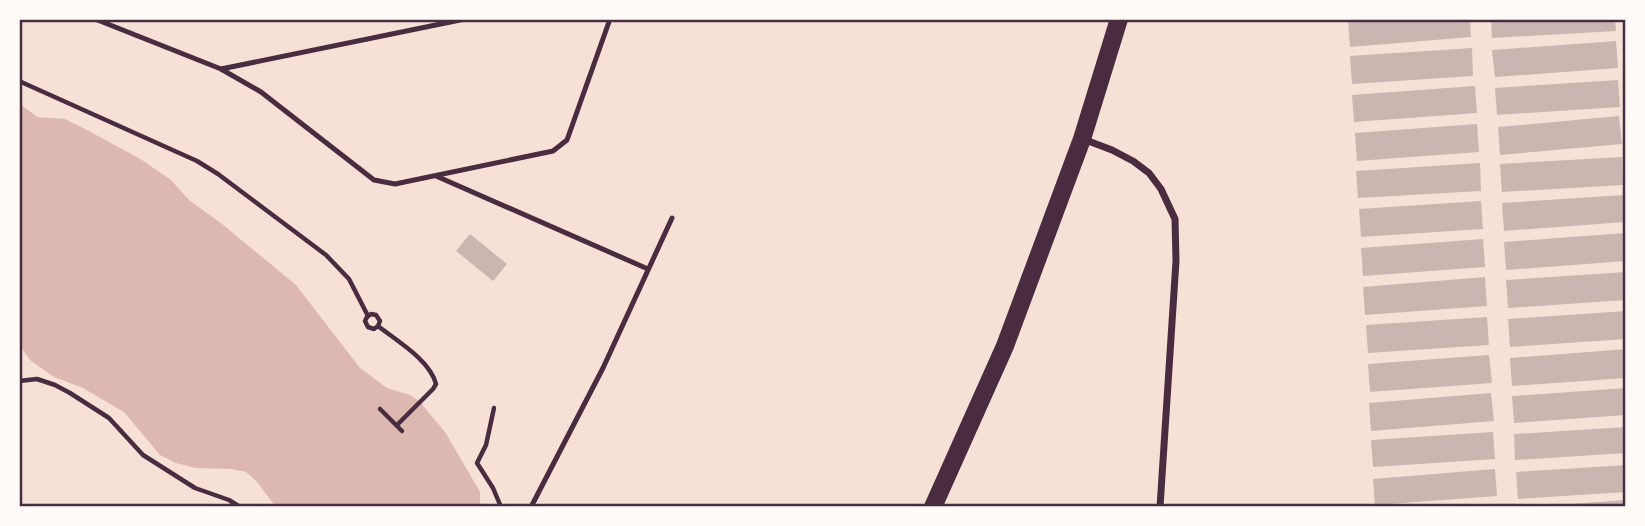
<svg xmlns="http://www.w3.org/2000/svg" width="1645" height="526" font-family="'DejaVu Sans',sans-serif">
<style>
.water{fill:#dcb8b0}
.building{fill:#ccb4b1}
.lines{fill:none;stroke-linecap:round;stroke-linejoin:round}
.path{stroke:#4a2c40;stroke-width:4.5}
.service{stroke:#4a2c40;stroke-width:5}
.minor{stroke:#4a2c40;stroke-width:7}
.primary{stroke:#4a2c40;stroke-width:18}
.neatline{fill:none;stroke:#4a2c40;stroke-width:2.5}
</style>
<rect width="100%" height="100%" fill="#f7e1d7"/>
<polygon class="water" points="19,103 37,117 65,119 89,131 142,160 171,180 189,200 222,224 296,285 360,368 387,388 410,395 420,402 445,432 472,478 480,492 480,507 276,507 257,482 246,472 232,469 196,468 176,463 160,455 124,412 83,388 54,377 31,361 19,345"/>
<g class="building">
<polygon points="1348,19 1470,19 1471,37 1350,47"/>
<polygon points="1491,19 1615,19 1616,31 1492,38"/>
<polygon points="1616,41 1618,68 1495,77 1492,50"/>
<polygon points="1472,48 1473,76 1352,84 1350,56"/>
<polygon points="1618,80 1620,107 1497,115 1495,88"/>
<polygon points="1475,86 1477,113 1354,122 1352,95"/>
<polygon points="1619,116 1622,144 1500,155 1498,127"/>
<polygon points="1477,124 1479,152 1357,161 1355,133"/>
<polygon points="1622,157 1623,185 1502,192 1500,164"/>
<polygon points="1480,163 1481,191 1358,198 1356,171"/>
<polygon points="1623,195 1625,222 1504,231 1502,203"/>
<polygon points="1481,201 1483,229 1361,237 1359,209"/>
<polygon points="1625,233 1626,261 1506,270 1504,242"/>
<polygon points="470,234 507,264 493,281 456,251"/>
<polygon points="1483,239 1485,267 1363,276 1361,248"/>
<polygon points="1626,272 1626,300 1508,308 1506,280"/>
<polygon points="1485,277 1487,306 1365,315 1363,287"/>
<polygon points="1626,311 1626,339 1510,347 1508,319"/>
<polygon points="1487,317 1489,345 1368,353 1366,325"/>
<polygon points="1626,349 1626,378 1512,386 1510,358"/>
<polygon points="1489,355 1492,383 1370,392 1368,364"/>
<polygon points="1626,388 1626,415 1514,423 1512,396"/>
<polygon points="1491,393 1494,421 1371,431 1369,403"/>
<polygon points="1626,427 1626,453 1515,460 1514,434"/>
<polygon points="1493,432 1495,459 1373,467 1371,440"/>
<polygon points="1626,465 1626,492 1518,499 1516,472"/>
<polygon points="1495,469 1497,496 1375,505 1373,479"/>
<polygon points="1626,500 1626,507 1556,507 1556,505"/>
</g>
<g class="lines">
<g class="path">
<polyline points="19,81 197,161 218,174 326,255 349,279 368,316"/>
<path d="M 378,326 L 380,321 L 376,315 L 371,314 L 367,317 L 365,321 L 368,327 L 374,329 L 378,326 C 397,341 430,360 436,384 L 433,389 L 397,425"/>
<polyline points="19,381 37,379 55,385 70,393 109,418 143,455 195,488 229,500 240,507"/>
<polyline points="494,408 486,445 477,463 493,488 501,507"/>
<polyline points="380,409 402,431"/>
</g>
<g class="service">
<polyline points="95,19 221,69 261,92 374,180 395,184 553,151 567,140 610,19"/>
<polyline points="221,69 465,19"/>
<polyline points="436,176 648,269"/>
<polyline points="531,507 603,368 672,218"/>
</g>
<polyline class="minor" points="1083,139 1112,150 1133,161 1149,173 1161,189 1175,219 1176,261 1160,507"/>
<polyline class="primary" points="933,507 1005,346 1082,139 1119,19"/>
</g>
<rect width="1645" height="526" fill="none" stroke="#fffaf5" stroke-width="42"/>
<rect x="21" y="21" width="1603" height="484" class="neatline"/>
</svg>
